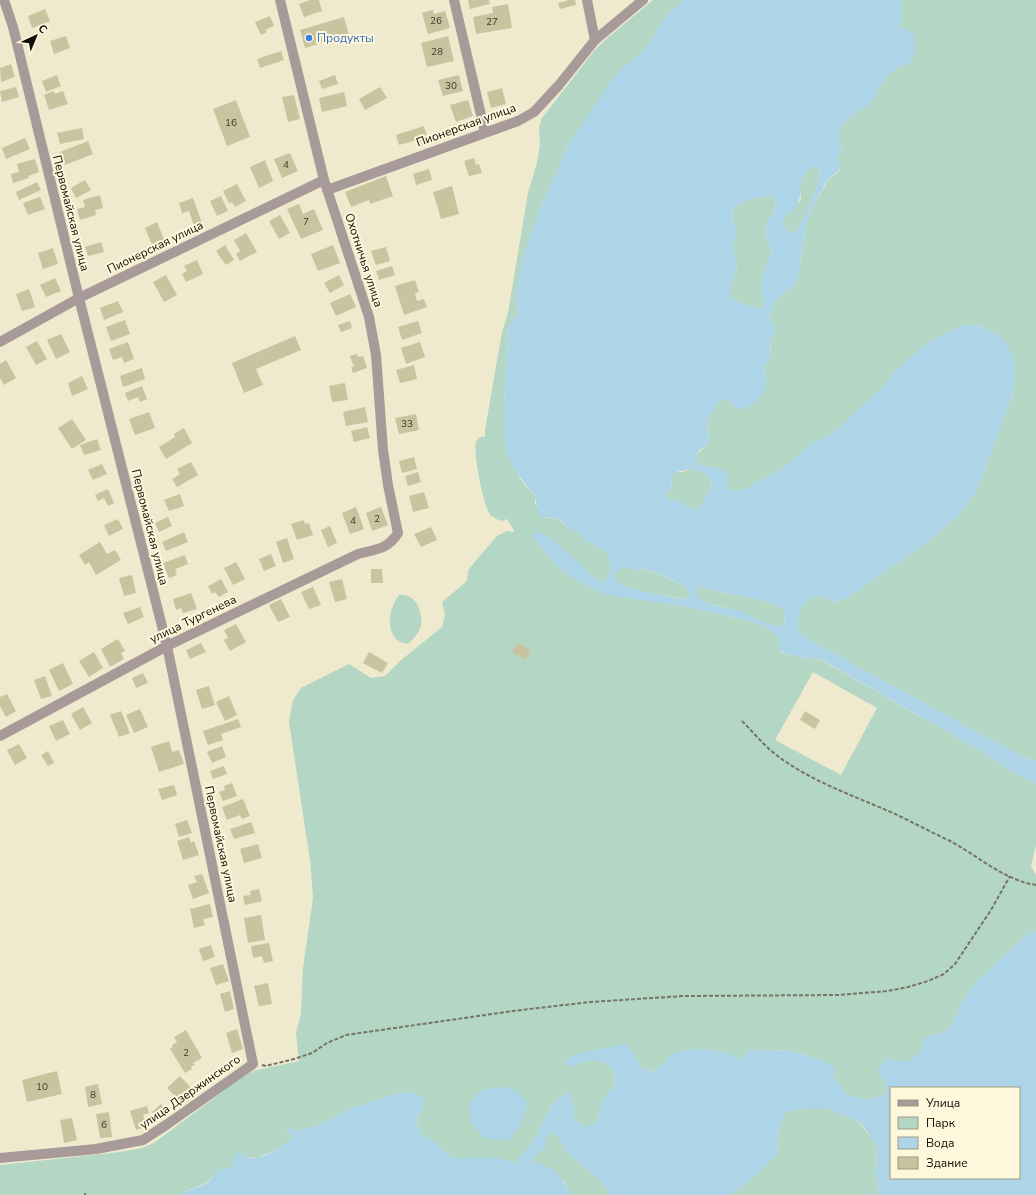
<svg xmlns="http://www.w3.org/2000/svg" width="1036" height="1195" font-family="'Nunito Sans',sans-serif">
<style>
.green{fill:#b3d6c5;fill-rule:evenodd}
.water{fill:#aed5e7;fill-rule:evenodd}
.building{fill:#cac39f}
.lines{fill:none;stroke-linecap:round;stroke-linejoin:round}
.path{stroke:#787463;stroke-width:2;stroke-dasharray:4 2;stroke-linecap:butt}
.street{stroke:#a89a99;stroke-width:10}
.shop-dot{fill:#3f7fe0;stroke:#fdf7db;stroke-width:1.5}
.labels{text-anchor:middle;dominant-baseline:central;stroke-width:4;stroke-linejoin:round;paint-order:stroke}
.number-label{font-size:10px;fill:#3e3a2c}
.shop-label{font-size:12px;fill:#366cbe;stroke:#fdf7db;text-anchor:start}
.street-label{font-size:12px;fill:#0f0d05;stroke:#fdf7db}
</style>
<rect width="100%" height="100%" fill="#efe9ce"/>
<g class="green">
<path d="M 653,0 L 682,0 L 680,4 L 668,13 L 643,52 L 625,65 L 568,145 L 538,214 L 525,251 L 516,295 L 518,312 L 509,327 L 504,400 L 504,432 L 507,453 L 521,480 L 535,497 L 535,504 L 545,518 C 558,517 563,520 570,531 L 577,531 L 586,542 L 591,542 C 596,548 599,547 604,551 C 613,558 610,570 608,579 L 603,582 L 596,579 L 580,565 L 533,535 L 535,540 L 556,566 L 570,576 L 601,593 L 689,607 L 753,622 L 773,632 L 778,637 L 781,643 L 779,652 L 797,657 L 819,659 L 979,750 L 1012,772 L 1036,784 L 1036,845 L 1031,866 L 1036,875 L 1036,931 L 1027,934 L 976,982 L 961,1003 L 952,1025 L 941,1033 L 926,1036 L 919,1053 L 909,1063 L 887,1058 L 877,1070 L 886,1085 L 885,1094 L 866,1100 L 846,1094 L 823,1060 L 787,1050 L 768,1051 L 750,1049 L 739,1060 L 728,1053 L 705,1049 L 669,1055 L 664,1064 L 653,1072 L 641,1067 L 633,1052 C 604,1050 590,1047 563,1061 L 570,1067 C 590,1059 601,1054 615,1073 L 614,1085 L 602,1101 L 596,1122 L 586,1129 L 575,1120 L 573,1099 L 567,1092 L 552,1104 L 537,1135 L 516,1163 L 498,1158 L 453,1158 L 436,1143 L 422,1135 L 416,1121 L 424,1104 L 422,1096 L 411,1092 L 388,1096 L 352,1108 L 320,1125 L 299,1131 L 285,1128 L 293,1138 L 282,1147 L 257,1158 L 244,1156 L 232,1167 L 219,1170 L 206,1183 L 177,1195 L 0,1195 L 0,1165 L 120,1152 L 142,1148 L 154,1143 L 242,1077 L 253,1071 L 299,1061 L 296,1033 L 301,1014 L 303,968 L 313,898 L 310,860 L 289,722 L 293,700 L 301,688 L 349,664 L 371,678 L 385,676 L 400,661 L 442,627 L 445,615 L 442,602 L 467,581 L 468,571 L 473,564 L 497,536 L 507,531 L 515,532 L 507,519 L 501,521 C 497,519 491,517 489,513 C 483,502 473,454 476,442 C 476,441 479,438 480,437 L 485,437 L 485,430 L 502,332 L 508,313 L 528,193 L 537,163 L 540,144 L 539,127 L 542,118 L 594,51 L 605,40 ZM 813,672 L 877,708 L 841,775 L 775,740 Z"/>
<path d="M 903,0 L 1036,0 L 1036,761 L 1025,758 L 826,649 C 819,644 809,640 802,634 C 790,624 802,607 809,598 L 820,596 L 834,602 L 848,598 L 926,543 L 959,515 L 977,491 L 1012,396 L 1015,376 L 1014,360 L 1008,346 L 996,334 L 980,326 L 967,324 L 950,331 L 936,338 L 899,367 L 881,388 L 843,424 L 825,438 L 812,442 L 782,469 L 743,490 L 730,491 L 727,485 L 728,475 L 720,468 L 709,467 L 699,464 L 695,456 L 709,443 L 707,421 L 719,401 L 727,399 L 733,405 L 767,380 L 764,368 L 770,357 L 771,339 L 776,331 L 770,320 L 772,308 L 781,295 L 794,286 L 799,273 L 806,224 L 815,203 L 827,182 L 841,169 L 837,158 L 842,151 C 840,143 837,134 842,126 C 849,115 862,111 871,103 C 874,100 876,95 877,92 C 884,78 893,68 909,64 L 899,28 L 902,16 L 901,5 Z"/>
<path d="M 816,166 L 820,171 C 817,192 807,215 795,232 L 787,231 L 783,222 L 786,214 L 801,200 C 800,186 800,170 816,166 Z"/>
<path d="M 771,195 L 776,200 L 774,212 L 766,222 L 765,234 L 772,253 C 766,263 761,275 761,287 C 762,297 767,298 762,309 L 740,303 L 731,297 L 731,287 L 737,268 L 733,244 L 737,230 C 721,201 750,200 771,195 Z"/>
<path d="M 690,469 C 702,471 709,473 712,486 L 701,505 L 693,510 L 677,500 L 669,500 L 666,493 L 671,489 L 672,476 L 676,472 L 683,472 Z"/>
<path d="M 625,566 L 634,571 C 637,570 640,568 643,569 C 650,570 681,583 685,587 C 688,589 688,592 689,595 L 687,599 C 677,598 626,589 620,584 C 616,581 615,576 615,572 Z"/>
<path d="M 699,587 L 706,588 L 714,591 C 728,594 772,600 781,608 C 785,612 785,618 784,623 L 780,626 L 774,626 L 720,606 L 709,604 L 701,600 L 697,595 L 697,590 Z"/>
<path d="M 399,595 C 401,595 406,595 408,596 C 418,600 423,616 421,626 C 419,633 413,639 408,644 C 384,641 387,610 399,595 Z"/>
<polygon points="803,1109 830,1109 861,1124 877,1146 876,1172 879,1195 730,1195 755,1177 777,1154 779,1130 785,1112"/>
<polygon points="551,1132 559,1137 566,1152 599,1179 611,1195 571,1195 564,1182 531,1163 536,1154 546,1148 546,1140"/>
</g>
<g class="water">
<path d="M 682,0 L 903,0 L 901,5 L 902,16 L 899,28 L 907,29 L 914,35 L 916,51 L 909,64 C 893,68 884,78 877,92 C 876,95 874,100 871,103 C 862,111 849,115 842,126 C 837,134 840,143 842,151 L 837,158 L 841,168 L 826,182 L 815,203 L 806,224 L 799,273 L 794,286 L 781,295 L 772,308 L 770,320 L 776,331 L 771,339 L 770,357 L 764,368 C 764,372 767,377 767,381 C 766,394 753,407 741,410 L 733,405 L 727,399 L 719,401 L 707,421 L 709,443 L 700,450 L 695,456 L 699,464 L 709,467 L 720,468 L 728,475 L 727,485 L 730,490 L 743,490 L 782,469 L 812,442 L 825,438 L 843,424 L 881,388 L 899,367 L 919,350 L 936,338 L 950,331 L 967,324 L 980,326 L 996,334 L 1008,345 L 1014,360 L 1015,376 L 1012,396 L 977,491 L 959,515 L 926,543 L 848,598 L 834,602 L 820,596 L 809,598 C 802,607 790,624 802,634 C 809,640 819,644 826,649 L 1025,758 L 1036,761 L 1036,784 L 1012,772 L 979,750 L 820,659 L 797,657 L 778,651 L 781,643 L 778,637 L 773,632 L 753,622 L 689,607 L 614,596 L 601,593 L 570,576 L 556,566 L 535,540 L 533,535 L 536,532 C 554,535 581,566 596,579 L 603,582 L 608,579 C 610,570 613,558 604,551 C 599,547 596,548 591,542 L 586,542 L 577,531 L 570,531 C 560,514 555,519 539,517 L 535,497 L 515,470 L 507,453 L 504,432 L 504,400 L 509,327 L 518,312 L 516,295 L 525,251 L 538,214 L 568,145 L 612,79 L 625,65 L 643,52 L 668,13 L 680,4 ZM 816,166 L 820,171 C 817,192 807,215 795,232 L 787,231 L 783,222 L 786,214 C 788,213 792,212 794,209 C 807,196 793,172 816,166 ZM 771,195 L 776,200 L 774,212 L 766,222 L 765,234 L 772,253 C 766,263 761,275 761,287 C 762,297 767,299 762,309 L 740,303 L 731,297 L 731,287 L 737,268 L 733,244 L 737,230 C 721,201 750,200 771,195 ZM 690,469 C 702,471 709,473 712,486 L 701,505 L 693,510 L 677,500 L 669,500 L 666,493 L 671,489 L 672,476 L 676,472 ZM 625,566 L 634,571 C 637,570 640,568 643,569 C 650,570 680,582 685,587 C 688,589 688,592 689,595 L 687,599 C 678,599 625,588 620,584 C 616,581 615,576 615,573 ZM 699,587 L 706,588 L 714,591 C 728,594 772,600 781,608 C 785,612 785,618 784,623 L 780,626 L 774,626 C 761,622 749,614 737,610 C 723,606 706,607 697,595 L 697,590 Z"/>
<path d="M 1036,931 L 1036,1195 L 879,1195 L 876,1172 L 877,1146 L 862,1124 L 830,1109 L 803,1109 L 785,1112 L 779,1130 L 777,1154 L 755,1177 L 730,1195 L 611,1195 L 599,1179 L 566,1152 L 559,1137 L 551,1132 L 546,1140 L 546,1148 L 536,1154 L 531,1162 C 554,1166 560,1175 571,1195 L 177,1195 L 206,1184 L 219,1170 L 232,1167 L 236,1152 C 242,1155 250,1159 257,1158 C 266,1157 285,1144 292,1138 L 285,1127 L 299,1131 L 320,1125 L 352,1108 L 388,1096 L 411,1092 L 422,1096 L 424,1104 L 416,1121 L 422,1135 L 436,1143 L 453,1158 L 498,1158 L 516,1163 L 537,1135 L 552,1104 L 567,1092 L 573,1099 L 575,1120 L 586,1128 L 596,1122 L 602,1101 L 614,1085 L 615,1073 C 601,1054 590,1060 570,1067 L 563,1061 L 575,1054 L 626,1044 L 633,1052 L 641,1067 L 653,1072 L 664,1064 L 669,1055 L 682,1050 L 705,1049 L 729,1053 L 739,1060 L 750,1049 L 768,1051 L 787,1050 L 823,1060 L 835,1068 L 834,1077 L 846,1094 L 866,1100 L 885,1094 L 886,1085 L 877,1070 L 887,1058 L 909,1062 L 919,1053 L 926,1036 L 941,1033 L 952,1025 L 961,1003 L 976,982 L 1027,934 ZM 891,1088 L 1019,1088 L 1019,1178 L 891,1178 Z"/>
<path d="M 494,1087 C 512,1087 518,1089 528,1104 L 520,1125 L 509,1141 L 485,1138 L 471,1123 L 469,1105 L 479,1092 Z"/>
</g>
<g class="building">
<polygon points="310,0 319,0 322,11 304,17 299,4"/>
<polygon points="468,0 489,0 490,4 470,9"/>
<polygon points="569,0 575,0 576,5 560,9 558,3"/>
<polygon points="508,4 512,28 476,34 473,17 493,13 492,7"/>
<polygon points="45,9 50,21 32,28 28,16"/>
<polygon points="433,10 434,14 445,11 450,28 428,34 422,13"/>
<polygon points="270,16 274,26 265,30 267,32 261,35 255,22"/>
<polygon points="344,17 349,35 305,48 300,30"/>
<polygon points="66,36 70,48 54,54 50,41"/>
<polygon points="448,36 454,61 427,67 421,43"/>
<polygon points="281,51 284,60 260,68 257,59"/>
<polygon points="11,64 15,77 1,82 0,68"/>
<polygon points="57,75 61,86 46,92 42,81"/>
<polygon points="335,75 338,84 322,89 319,81"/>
<polygon points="459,75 463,91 443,96 438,80"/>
<polygon points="16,87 19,97 2,102 0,91"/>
<polygon points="380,87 387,98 365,110 359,99"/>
<polygon points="502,88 506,104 491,108 487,92"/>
<polygon points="54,91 55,94 63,91 68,104 49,110 44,95"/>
<polygon points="344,92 347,106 322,112 319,98"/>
<polygon points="294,95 300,119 288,122 282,97"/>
<polygon points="236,100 250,137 227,146 213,109"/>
<polygon points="468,100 473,116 456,122 450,105"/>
<polygon points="424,126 429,144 419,147 417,140 399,145 396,135"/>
<polygon points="82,128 84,139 60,144 57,133"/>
<polygon points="25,138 30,149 6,159 2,148"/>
<polygon points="88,141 93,154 65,165 60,152"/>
<polygon points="290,153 298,171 282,178 274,159"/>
<polygon points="474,158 476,165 479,164 482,173 469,176 464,161"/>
<polygon points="35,159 39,172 28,176 29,178 13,183 11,174 19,172 17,164"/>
<polygon points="265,160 273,181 259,188 250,167"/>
<polygon points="429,169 432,180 416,185 413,174"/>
<polygon points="386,176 393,196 370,204 369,200 351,207 345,192"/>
<polygon points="85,180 91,190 76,198 71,188"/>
<polygon points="37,182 41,190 19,200 16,192"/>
<polygon points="237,184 246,201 235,207 232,202 229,203 223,191"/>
<polygon points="452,186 459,214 441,219 433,192"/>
<polygon points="100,195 103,208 95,210 96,215 80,220 77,209 85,207 83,200"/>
<polygon points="221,196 228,211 217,216 210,201"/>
<polygon points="40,197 45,209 28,215 23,203"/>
<polygon points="193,198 202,223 194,226 189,211 182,213 179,203"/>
<polygon points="299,204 303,214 314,209 323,230 301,239 287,209"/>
<polygon points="280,215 290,233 279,239 269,221"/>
<polygon points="157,222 165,242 153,247 145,228"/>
<polygon points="246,233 257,252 240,261 236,254 240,251 234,240"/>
<polygon points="101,242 104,252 88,256 85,247"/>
<polygon points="225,245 234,260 226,265 216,251"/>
<polygon points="333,245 340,263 318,271 311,254"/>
<polygon points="386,247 390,261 376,265 371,251"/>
<polygon points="53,248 58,264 43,269 38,253"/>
<polygon points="197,260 203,274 186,282 182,274 187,271 184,266"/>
<polygon points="392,266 395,275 379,280 376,271"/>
<polygon points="166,275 177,295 164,302 153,282"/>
<polygon points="339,275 344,285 330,293 324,283"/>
<polygon points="55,278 61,291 46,297 40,285"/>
<polygon points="415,280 419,292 415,293 417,301 424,299 427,307 404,315 395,286"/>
<polygon points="29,289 35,307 22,311 16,294"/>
<polygon points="350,294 356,307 336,316 330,303"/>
<polygon points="118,301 123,312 104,320 100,308"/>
<polygon points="125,320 130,334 111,341 106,327"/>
<polygon points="350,321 352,328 341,332 338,325"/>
<polygon points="418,321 422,333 402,340 398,327"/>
<polygon points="61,334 70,352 56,359 47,340"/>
<polygon points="295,336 301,350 256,369 263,385 244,393 232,363"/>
<polygon points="37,341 47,359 36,365 26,347"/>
<polygon points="128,342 134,359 124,363 122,357 113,360 109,349"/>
<polygon points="420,342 425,357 406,364 401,348"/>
<polygon points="357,354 358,357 363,356 367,368 353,373 351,367 354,367 350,356"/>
<polygon points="6,360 16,378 4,385 0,378 0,364"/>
<polygon points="414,365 417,379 400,383 396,370"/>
<polygon points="142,368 145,379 123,387 120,376"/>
<polygon points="82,376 88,389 72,396 68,383"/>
<polygon points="345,383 348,400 332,402 329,386"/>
<polygon points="142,386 147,399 140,402 138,397 128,401 125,393"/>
<polygon points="365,407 368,422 346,426 343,412"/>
<polygon points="149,412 155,428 135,435 129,419"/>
<polygon points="416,414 419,430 399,434 395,418"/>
<polygon points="72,419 86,440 72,449 58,428"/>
<polygon points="367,427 370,438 354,442 351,431"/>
<polygon points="184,428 192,443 166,459 159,447 175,437 174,434"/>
<polygon points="97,439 101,450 84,455 80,445"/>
<polygon points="414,457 417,469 402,473 399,461"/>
<polygon points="191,462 198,475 177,487 172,479 180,474 177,469"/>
<polygon points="102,464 107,474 93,480 88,470"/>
<polygon points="418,472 421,482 408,486 405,476"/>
<polygon points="108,489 114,503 108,506 104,498 98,501 95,495"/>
<polygon points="424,492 429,508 413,512 409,496"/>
<polygon points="180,494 184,506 169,511 164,500"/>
<polygon points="356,507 364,529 350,534 342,513"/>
<polygon points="381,507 388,525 372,531 366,513"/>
<polygon points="168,517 172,526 159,532 155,523"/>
<polygon points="118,519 123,529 109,536 104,525"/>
<polygon points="304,520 305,524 309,523 313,535 297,540 291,524"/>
<polygon points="330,526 337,543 328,547 321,530"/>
<polygon points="431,527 437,540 421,547 414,534"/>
<polygon points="184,532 188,542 166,551 162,542"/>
<polygon points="287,538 294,559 283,563 276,542"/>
<polygon points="100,542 107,554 115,550 121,560 96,575 89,562 85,565 79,555"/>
<polygon points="271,554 276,566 264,571 259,559"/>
<polygon points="185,555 188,564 175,569 177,575 169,578 163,563"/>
<polygon points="236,562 245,579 233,585 224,568"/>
<polygon points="371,569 382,569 383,583 371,583"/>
<polygon points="132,575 136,593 124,596 119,578"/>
<polygon points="221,579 228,592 219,597 215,592 212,594 208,586"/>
<polygon points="342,579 347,599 335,602 329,582"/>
<polygon points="313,587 321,605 309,609 301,592"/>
<polygon points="191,593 197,609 183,613 181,608 176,610 173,599"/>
<polygon points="281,599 290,617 278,622 269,605"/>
<polygon points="140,607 144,617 128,624 123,613"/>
<polygon points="236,624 246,642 230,651 224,640 228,638 224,630"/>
<polygon points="118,639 125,651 121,653 124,659 110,667 101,649"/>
<polygon points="201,643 206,652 190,659 186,650"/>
<polygon points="518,643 531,650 525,660 512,652"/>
<polygon points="94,652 103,668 89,677 79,661"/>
<polygon points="369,652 388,663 382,673 363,663"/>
<polygon points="63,663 73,684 59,691 49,670"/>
<polygon points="143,673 148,683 136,688 132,678"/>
<polygon points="45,676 52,696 41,699 34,680"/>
<polygon points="209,686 215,705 202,709 196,690"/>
<polygon points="7,694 16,711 6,717 0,706 0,697"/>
<polygon points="229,696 237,715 225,721 216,702"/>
<polygon points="83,707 92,723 80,730 71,714"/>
<polygon points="140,709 148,727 134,733 126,715"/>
<polygon points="121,711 130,733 119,737 110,715"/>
<polygon points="805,711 820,720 815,729 800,720"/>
<polygon points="238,719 241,727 221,734 223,740 208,745 203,731"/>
<polygon points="63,720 70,734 56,741 49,726"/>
<polygon points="169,741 172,752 179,750 184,764 159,772 151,747"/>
<polygon points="19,744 27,758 15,765 7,750"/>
<polygon points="222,746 226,757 212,763 207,752"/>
<polygon points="48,751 54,763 48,766 41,755"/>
<polygon points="224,766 227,774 213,779 210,771"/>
<polygon points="232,783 237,796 223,801 219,792 225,790 224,786"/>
<polygon points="174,785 177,795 162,800 158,789"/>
<polygon points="243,799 250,816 242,819 240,815 227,820 222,807"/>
<polygon points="187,820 192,833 179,837 175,824"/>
<polygon points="251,822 255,833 234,839 230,829"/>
<polygon points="189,837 191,843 194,841 199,855 183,860 177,841"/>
<polygon points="258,844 262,858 244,863 240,849"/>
<polygon points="202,874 209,893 193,899 188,885 197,882 194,876"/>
<polygon points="259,889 262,901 245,905 243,896 251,895 250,891"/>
<polygon points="210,904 213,917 203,919 205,925 194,928 190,909"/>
<polygon points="261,915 265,940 248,943 244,918"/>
<polygon points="269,943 273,961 264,963 262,956 253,958 251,946"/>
<polygon points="211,945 215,957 203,961 199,949"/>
<polygon points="223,964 229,981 216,985 210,968"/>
<polygon points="268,983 272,1004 259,1006 254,986"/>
<polygon points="230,991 234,1009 225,1012 220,994"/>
<polygon points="237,1029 243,1049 232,1053 226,1033"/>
<polygon points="186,1030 202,1058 193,1063 195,1065 191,1067 192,1069 185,1073 170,1049 173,1047 172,1045 177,1042 174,1037"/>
<polygon points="57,1071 62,1094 27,1102 22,1080"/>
<polygon points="180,1076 191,1088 179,1100 167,1088"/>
<polygon points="98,1084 102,1104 88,1107 85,1087"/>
<polygon points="161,1104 168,1111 158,1119 152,1112"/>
<polygon points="147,1106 149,1113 143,1115 147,1126 136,1130 130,1111"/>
<polygon points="109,1112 112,1137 100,1138 96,1114"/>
<polygon points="72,1118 77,1140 64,1143 60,1120"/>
</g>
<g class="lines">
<g class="path">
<path d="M 742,721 C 754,733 765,747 779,757 C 813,782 854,796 893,813 C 912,822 931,832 950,841 C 978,856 1004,880 1036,885"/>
<polyline points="262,1065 266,1066 294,1059 312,1053 327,1043 346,1035 513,1011 590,1002 684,996 838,995 888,991 908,987 928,981 944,974 955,964 991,910 1010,876"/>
<polyline points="85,1193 85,1195"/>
</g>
<g class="street">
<polyline points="454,0 485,132"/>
<polyline points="587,0 595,40"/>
<polyline points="327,190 518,121 534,112 559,85 595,40 643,0"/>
<polyline points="0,342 79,298 324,180"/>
<path d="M 0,736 L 167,646 L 358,554 C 376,549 387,550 398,533 L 388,485 L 383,450 L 376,355 L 369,317 L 324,180 L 280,0"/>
<polyline points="0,1158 96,1149 143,1140 169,1123 253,1064 167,646 79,298 13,27 4,0"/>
</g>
</g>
<circle class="shop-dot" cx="309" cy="38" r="4"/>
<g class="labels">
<g class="number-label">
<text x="436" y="21">26</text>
<text x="492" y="22">27</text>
<text x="437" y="52">28</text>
<text x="451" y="86">30</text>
<text x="231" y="123">16</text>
<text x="286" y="165">4</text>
<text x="306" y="222">7</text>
<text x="407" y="424">33</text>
<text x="377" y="519">2</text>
<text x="353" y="521">4</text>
<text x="186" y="1053">2</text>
<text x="42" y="1087">10</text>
<text x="93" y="1095">8</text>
<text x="104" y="1125">6</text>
</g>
<g class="shop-label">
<text x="317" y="38">Продукты</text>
</g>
<g class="street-label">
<text transform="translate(466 125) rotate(-20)">Пионерская улица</text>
<text transform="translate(71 213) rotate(76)">Первомайская улица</text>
<text transform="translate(155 247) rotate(-26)">Пионерская улица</text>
<text transform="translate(364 260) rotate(72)">Охотничья улица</text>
<text transform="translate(150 527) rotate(76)">Первомайская улица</text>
<text transform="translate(193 619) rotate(-26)">улица Тургенева</text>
<text transform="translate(221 844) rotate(78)">Первомайская улица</text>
<text transform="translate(190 1092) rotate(-35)">улица Дзержинского</text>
</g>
</g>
<rect x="890" y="1087" width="130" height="92" fill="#fdf7db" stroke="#9e9985"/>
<rect x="898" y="1100" width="20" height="6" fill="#a89a99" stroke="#9e9985"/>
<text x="926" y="1107" font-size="12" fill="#0f0d05">Улица</text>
<rect x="898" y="1117" width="20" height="12" fill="#b3d6c5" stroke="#9e9985"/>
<text x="926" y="1127" font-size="12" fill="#0f0d05">Парк</text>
<rect x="898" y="1137" width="20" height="12" fill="#aed5e7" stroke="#9e9985"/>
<text x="926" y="1147" font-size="12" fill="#0f0d05">Вода</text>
<rect x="898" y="1157" width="20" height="12" fill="#cac39f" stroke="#9e9985"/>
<text x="926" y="1167" font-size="12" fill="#0f0d05">Здание</text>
<g transform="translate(36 36) rotate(44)" stroke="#fdf7db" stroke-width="3" paint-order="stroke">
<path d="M0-3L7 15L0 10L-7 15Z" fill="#0f0d05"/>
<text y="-6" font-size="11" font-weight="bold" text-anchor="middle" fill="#0f0d05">С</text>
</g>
</svg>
